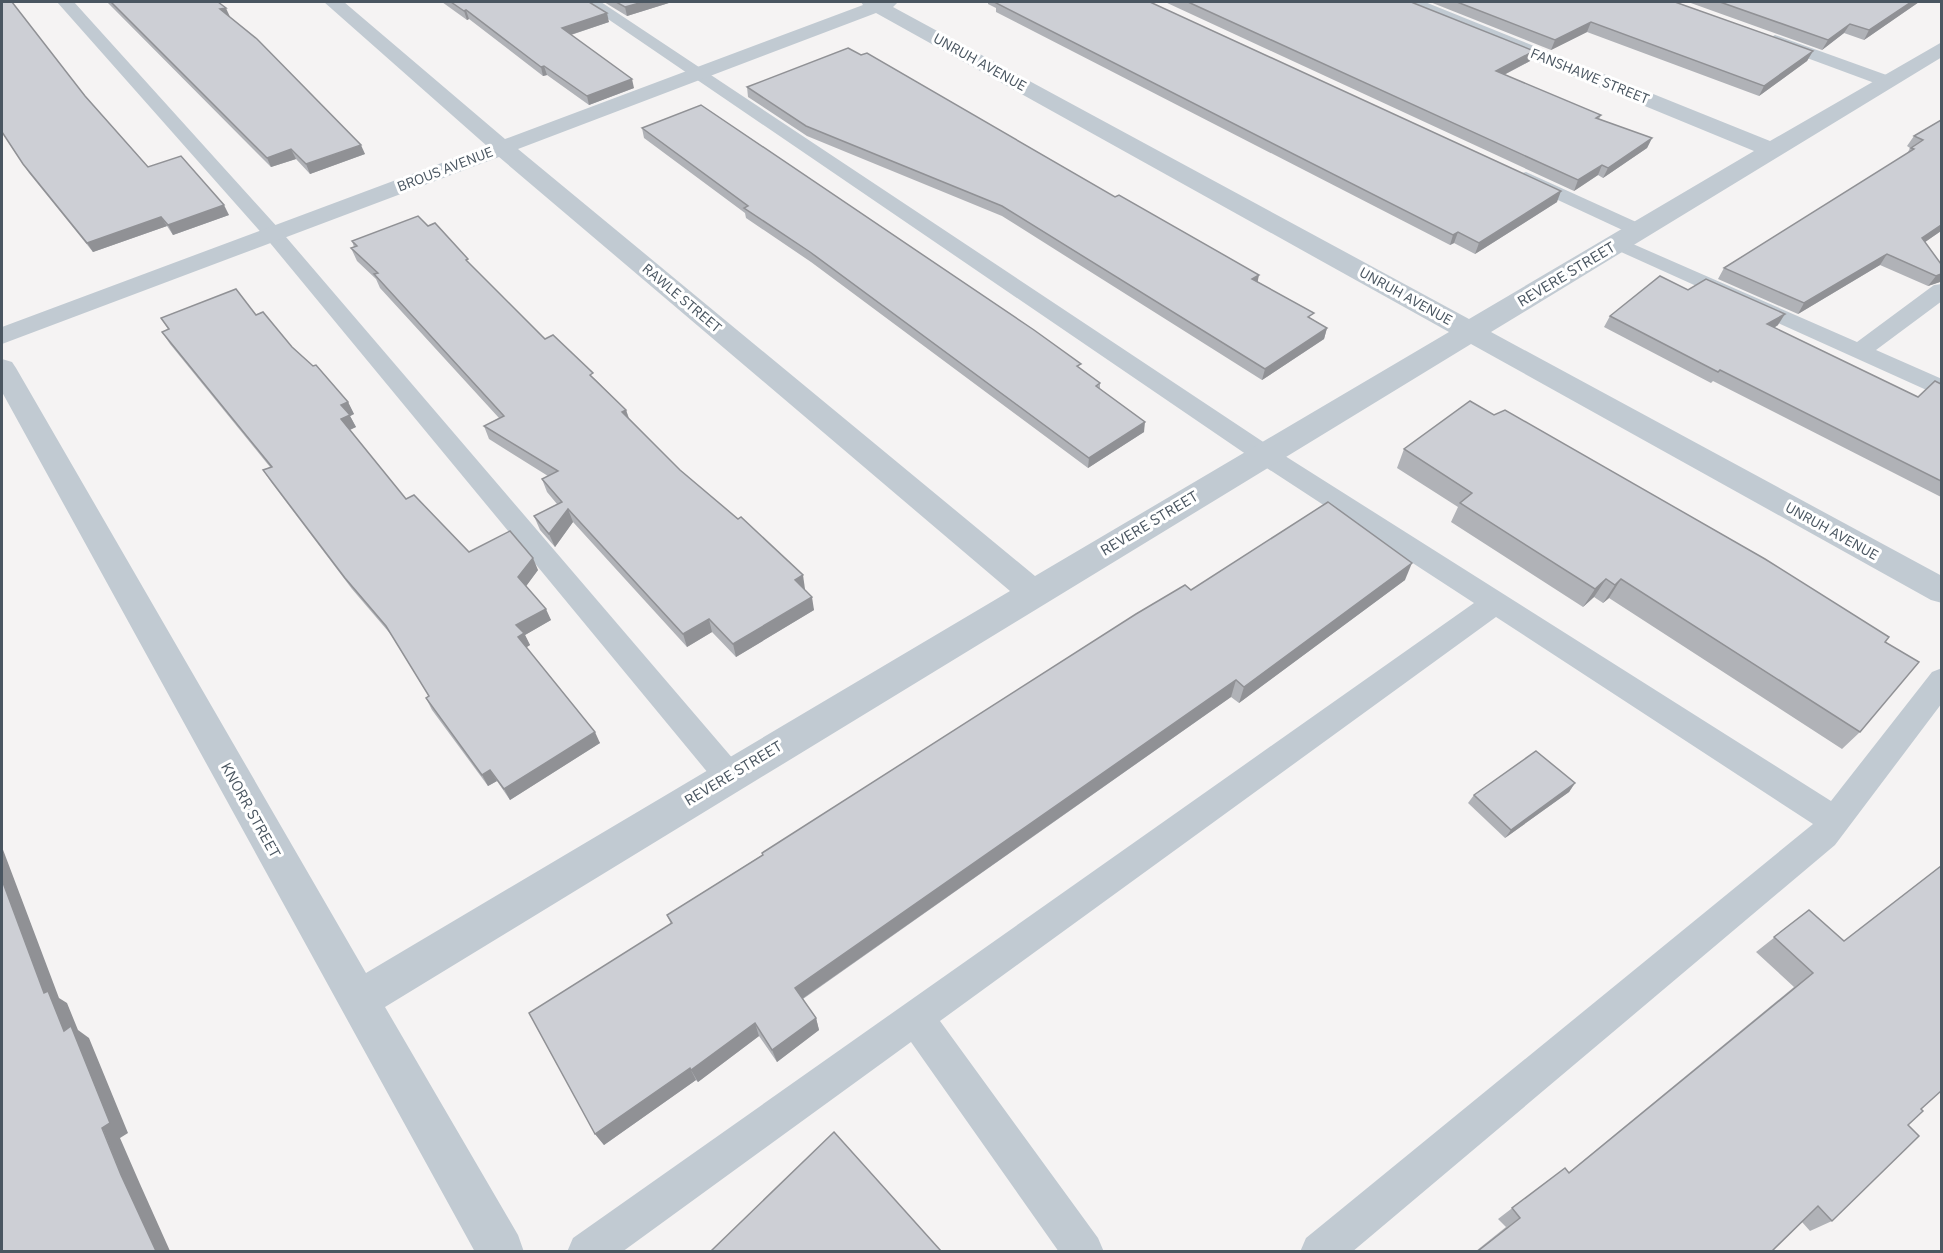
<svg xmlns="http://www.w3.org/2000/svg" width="1943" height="1253" font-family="'IBM Plex Sans',sans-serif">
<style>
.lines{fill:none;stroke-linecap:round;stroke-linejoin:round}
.lane{fill:#c1cad2;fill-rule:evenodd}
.street{fill:#c1cad2;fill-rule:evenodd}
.wall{fill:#b0b2b7}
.shaded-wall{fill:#909195}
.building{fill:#cdcfd5;stroke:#909195;stroke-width:1.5}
.labels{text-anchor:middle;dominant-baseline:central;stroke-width:6;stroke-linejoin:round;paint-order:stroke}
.far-street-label{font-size:14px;fill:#4a5661;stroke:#fff}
.street-label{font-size:15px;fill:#4a5661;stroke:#fff}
</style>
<rect width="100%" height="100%" fill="#f5f3f3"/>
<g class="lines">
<g class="lane">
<polygon points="57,2 74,2 280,230 740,767 745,776 740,785 729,789 718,785 266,238"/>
<polygon points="583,2 601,2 1274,449 1831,801 1932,672 1942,668 1942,703 1835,845 1352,1252 1300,1252 1306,1238 1813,824 1496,617 940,1021 1098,1238 1104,1252 1059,1252 911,1042 622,1252 567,1252 573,1238 1474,603 1256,461"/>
<polygon points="1775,35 1892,77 1895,81 1892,85 1880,85 1769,44 1766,40"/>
<polygon points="1526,172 1645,226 1648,230 1645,234 1631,234 1519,182 1516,178 1519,174"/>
<polygon points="1617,237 1857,342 1934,285 1942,284 1942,301 1876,350 1942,379 1942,397 1610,247 1606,243 1610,239"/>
</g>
<path class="street" d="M 324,2 L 344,2 L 505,139 L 863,5 L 861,2 L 898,2 L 893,7 L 1469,319 L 1754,151 L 1402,6 L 1400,2 L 1425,2 L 1770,141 L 1942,42 L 1942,57 L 1491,332 L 1942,576 L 1942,603 L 1931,600 L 1471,344 L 385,1007 L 518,1235 L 524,1252 L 475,1252 L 2,392 L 2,359 L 12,362 L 16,368 L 366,973 L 1010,591 L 499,157 L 2,344 L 2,327 L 487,146 ZM 876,13 L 1449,332 L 1035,576 L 518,149 Z"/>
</g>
<g class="wall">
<polygon points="107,2 218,2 230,17 229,17 365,154 310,174 296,159 271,167"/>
<polygon points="442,2 589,2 609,22 571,35 634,88 589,105 547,75 543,76 469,19 467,20"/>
<polygon points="604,2 672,2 627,16"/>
<polygon points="988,2 1150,2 1557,202 1475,254 1454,243 1450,245 996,12 996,8 988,4"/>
<polygon points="1165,2 1411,2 1534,51 1530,61 1504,75 1601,115 1599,119 1652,138 1647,148 1603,178 1598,175 1574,191"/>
<polygon points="1430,2 1675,2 1813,51 1807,61 1759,96 1587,32 1551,50"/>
<polygon points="1688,2 1919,2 1864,40 1844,33 1822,50"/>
<polygon points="747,87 1258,282 1312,319 1327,328 1324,339 1262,380 1002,216 807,136 748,97"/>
<polygon points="85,96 148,167 229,215 173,235 167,226 93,252 29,173 2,132"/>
<polygon points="1941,120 1941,231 1925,242 1940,282 1928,286 1880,265 1798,314 1718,279 1724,268 1907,154 1910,148 1907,146 1914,136"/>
<polygon points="642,128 1080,369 1100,383 1100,389 1144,432 1088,468 811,262 746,218 745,213 644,138"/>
<polygon points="352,241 470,264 545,339 595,379 626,410 629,418 680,470 805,589 804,589 814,610 736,657 712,632 687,647 573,522 555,547 540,530 534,516 557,504 547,492 542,479 548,476 489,439 484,426 499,418 380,288 376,279 357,261 351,248 354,247"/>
<polygon points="1688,290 1778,325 1774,328 1918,397 1941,384 1941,497 1713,381 1711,383 1604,327 1610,316"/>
<polygon points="256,315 292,347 348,402 354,414 350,416 356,427 350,430 406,499 469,552 538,570 526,586 551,620 525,635 530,645 526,647 600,743 510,800 497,781 488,786 432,710 426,698 429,696 393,637 352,589 271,482 263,470 270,467 170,344 162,332 168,329 161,318"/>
<polygon points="1404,449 1885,642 1860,732 1842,749 1609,598 1603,603 1594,597 1583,607 1451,522 1458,507 1397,468"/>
<polygon points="1405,580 1239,703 1231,697 803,999 816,1018 819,1030 777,1062 759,1036 698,1082 696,1080 604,1145 595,1134 671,924 667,915 762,855 762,853 1191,590"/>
<polygon points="1575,783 1569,792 1505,838 1468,803 1474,795"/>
<polygon points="1809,910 1921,1109 1832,1221 1810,1231 1802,1222 1772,1251 1476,1251 1506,1227 1498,1219 1550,1179 1569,1172 1794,987 1756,952"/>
</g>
<g class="shaded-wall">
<polygon points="643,2 672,2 627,16 625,7"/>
<polygon points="1911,2 1919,2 1864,40 1869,30"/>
<polygon points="226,8 230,17 224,18 220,9"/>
<polygon points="466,10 469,19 467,20 464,11"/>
<polygon points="607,13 609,22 564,37 562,28"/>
<polygon points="1591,22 1587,32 1551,50 1555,40"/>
<polygon points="1850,24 1844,33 1822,50 1828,40"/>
<polygon points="1534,51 1530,61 1492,81 1496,71"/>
<polygon points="1813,51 1807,61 1759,96 1764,86"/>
<polygon points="544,66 547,75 543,76 541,67"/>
<polygon points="632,79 634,88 589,105 587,96"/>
<polygon points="1652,138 1647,148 1603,178 1608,168"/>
<polygon points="361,145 365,154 310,174 306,164"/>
<polygon points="291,149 296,159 271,167 267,158"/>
<polygon points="1602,165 1598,175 1574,191 1578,180"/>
<polygon points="1561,191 1557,202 1475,254 1479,243"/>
<polygon points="224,205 229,215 173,235 168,225"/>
<polygon points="161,217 167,226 93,252 87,243"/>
<polygon points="1941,225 1941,231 1915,249 1922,238"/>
<polygon points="1458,232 1454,243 1450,245 1453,235"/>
<polygon points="1887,254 1880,265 1798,314 1804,303"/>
<polygon points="1941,274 1941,280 1940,282 1928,286 1936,276"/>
<polygon points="1259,275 1257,285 1252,279"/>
<polygon points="1785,314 1778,325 1760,336 1767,324"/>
<polygon points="1327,328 1324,339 1262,380 1265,369"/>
<polygon points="348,402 354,414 350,416 356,427 347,431 341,419 341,405"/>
<polygon points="626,410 630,423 622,412"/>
<polygon points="1145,422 1144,432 1088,468 1089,458"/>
<polygon points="568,509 573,522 555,547 549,534"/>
<polygon points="533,558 538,570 524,589 518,577"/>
<polygon points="1412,563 1405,580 1239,703 1244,687"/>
<polygon points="803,575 805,589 797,593 795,580"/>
<polygon points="1606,579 1594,597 1583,607 1595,589"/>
<polygon points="1621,579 1609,598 1603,603 1615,585"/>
<polygon points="812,597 814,610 736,657 733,644"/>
<polygon points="546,609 551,620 525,635 530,645 524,649 518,637 516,625"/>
<polygon points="709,619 712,632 687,647 683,634"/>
<polygon points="1236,680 1231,697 799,1001 795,988"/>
<polygon points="595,732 600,743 510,800 504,789"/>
<polygon points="490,770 497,781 488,786 482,775"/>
<polygon points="1575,783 1569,792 1505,838 1511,830"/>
<polygon points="2,847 59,998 67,1003 78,1030 89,1038 128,1133 120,1138 140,1184 170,1251 156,1251 121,1175 64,1031 44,993 2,880"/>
<polygon points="816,1018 819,1030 777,1062 772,1050"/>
<polygon points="755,1023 759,1036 698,1082 691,1070"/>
<polygon points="690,1068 696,1080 604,1145 595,1134"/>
</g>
<g class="building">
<polygon points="2,2 12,2 85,96 148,167 181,156 224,205 168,225 161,217 87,243 23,164 2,132"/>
<polygon points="111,2 218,2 226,8 220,9 257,39 361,145 306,164 291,149 267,158"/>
<polygon points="451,2 589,2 607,13 562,28 632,79 587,96 544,66 541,67 466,10 464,11"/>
<polygon points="616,2 643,2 625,7"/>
<polygon points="999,2 1150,2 1561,191 1479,243 1458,232 1453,235 996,3"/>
<polygon points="1188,2 1411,2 1534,51 1496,71 1601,115 1596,118 1652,138 1608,168 1602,165 1578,180"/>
<polygon points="1457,2 1675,2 1813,51 1764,86 1591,22 1555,40"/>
<polygon points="1720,2 1911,2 1869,30 1850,24 1828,40"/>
<polygon points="848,48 861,55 867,53 1115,197 1119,195 1259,275 1252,279 1314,313 1308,317 1327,328 1265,369 1002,206 806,126 747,87"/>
<polygon points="701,105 1034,330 1081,364 1077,366 1100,383 1096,386 1145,422 1089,458 810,252 744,208 748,206 642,128"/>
<polygon points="1941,120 1941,225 1922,238 1941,264 1941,274 1936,276 1887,254 1804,303 1724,268 1914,149 1911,148 1923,140 1914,136"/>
<polygon points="418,216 428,226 435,223 468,259 466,260 545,339 553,335 593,373 590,375 626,410 622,412 680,470 738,519 741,517 803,575 795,580 812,597 733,644 709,619 683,634 568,509 549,534 534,516 562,502 542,479 558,471 484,426 504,416 374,274 378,273 351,248 357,246 352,241"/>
<polygon points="1660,276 1688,290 1706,279 1785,314 1767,324 1918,397 1935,381 1941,384 1941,481 1720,370 1718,372 1610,316"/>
<polygon points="236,289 256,315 263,312 292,347 313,366 316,365 348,402 341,405 350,415 341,419 406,499 414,495 469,552 510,531 533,558 518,577 546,609 516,625 524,633 518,637 595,732 504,789 490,770 482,775 426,698 429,696 386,626 345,578 263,470 272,467 162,332 169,329 161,318"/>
<polygon points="1470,401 1494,415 1505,410 1765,559 1889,637 1885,642 1919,662 1860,732 1621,579 1615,585 1606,579 1595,589 1460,503 1472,493 1404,449"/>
<polygon points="1328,502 1412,563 1244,687 1236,680 795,988 816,1018 772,1050 755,1023 691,1070 690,1068 595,1134 529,1013 672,923 667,915 763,855 762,853 1136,614 1185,585 1191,590"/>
<polygon points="1536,751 1575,783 1511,830 1474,795"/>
<polygon points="1941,866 1941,1091 1921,1109 1923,1111 1908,1125 1919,1136 1832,1221 1818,1206 1772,1251 1478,1251 1520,1218 1512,1208 1565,1168 1569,1173 1813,973 1774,937 1809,910 1844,941"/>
<polygon points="2,880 44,993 48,991 64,1031 71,1026 110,1123 102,1128 121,1175 156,1251 2,1251"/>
<polygon points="834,1132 941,1251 711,1251"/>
</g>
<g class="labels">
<g class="far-street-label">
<text transform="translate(980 62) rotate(29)">UNRUH AVENUE</text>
<text transform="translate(1590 76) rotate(22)">FANSHAWE STREET</text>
<text transform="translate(445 169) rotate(-21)">BROUS AVENUE</text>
<text transform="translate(1406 296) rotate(29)">UNRUH AVENUE</text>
<text transform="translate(682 298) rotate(40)">RAWLE STREET</text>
<text transform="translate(1832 531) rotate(29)">UNRUH AVENUE</text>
</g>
<g class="street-label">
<text transform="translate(1566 274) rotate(-31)">REVERE STREET</text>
<text transform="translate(1149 523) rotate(-31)">REVERE STREET</text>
<text transform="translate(733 773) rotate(-31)">REVERE STREET</text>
<text transform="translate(251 810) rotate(61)">KNORR STREET</text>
</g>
</g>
<rect width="1943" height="1253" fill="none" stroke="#4a5661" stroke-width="6"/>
</svg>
